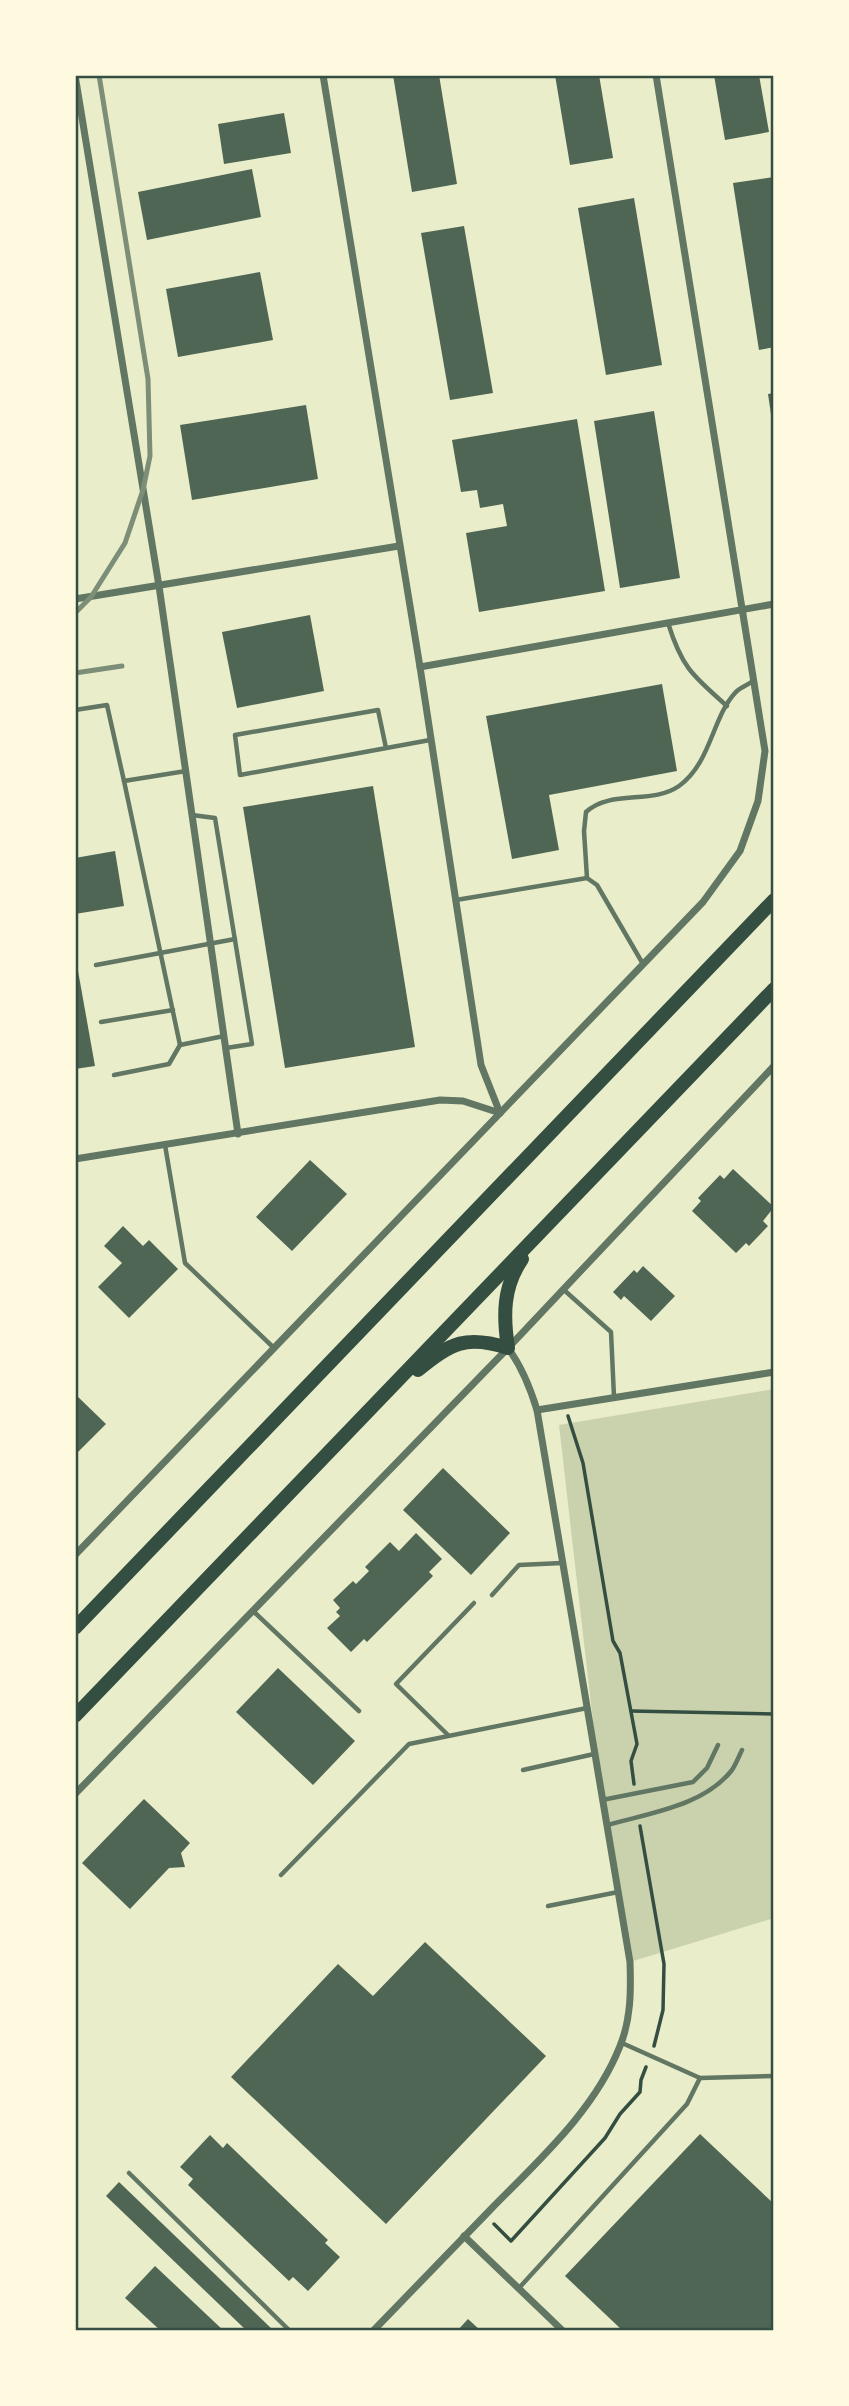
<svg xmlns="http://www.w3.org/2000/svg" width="849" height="2406" font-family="Jost,sans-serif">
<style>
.green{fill:#cad2ad}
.building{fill:#4f6655}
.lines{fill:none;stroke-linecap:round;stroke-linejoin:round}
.path{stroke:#344e41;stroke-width:3.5}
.service{stroke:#617663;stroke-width:4.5}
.minor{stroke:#617663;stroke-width:7}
.trunk{stroke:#344e41;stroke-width:14}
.rail{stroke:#7c8e77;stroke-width:5}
.neatline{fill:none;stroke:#344e41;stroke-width:2.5}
</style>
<rect width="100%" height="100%" fill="#e9edc9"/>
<polygon class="green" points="774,1389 774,1918 630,1962 602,1800 559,1425"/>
<g class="building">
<polygon points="393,75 439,75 457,184 412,192"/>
<polygon points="555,75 599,75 613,158 570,165"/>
<polygon points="714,75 759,75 769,132 725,140"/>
<polygon points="284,113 291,153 224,164 218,124"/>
<polygon points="252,169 261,217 147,240 138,192"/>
<polygon points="774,177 774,347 759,350 733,183"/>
<polygon points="634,198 662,365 606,375 578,208"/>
<polygon points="464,226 493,393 450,400 421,233"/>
<polygon points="260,272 273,340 178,357 166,289"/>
<polygon points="774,393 774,421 772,421 768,394"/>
<polygon points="306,405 318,479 192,500 180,425"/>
<polygon points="654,411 680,578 620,588 594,421"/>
<polygon points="577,419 605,591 479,612 466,533 507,526 503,504 480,508 477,490 461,492 452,440"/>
<polygon points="310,615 324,691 237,708 222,632"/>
<polygon points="662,684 677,771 549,795 559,850 512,859 486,716"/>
<polygon points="373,786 415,1047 285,1068 243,807"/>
<polygon points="115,851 124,906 75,914 75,858"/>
<polygon points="75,954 95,1066 75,1069"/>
<polygon points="310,1160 347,1194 292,1251 256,1217"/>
<polygon points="733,1169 774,1207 763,1221 768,1226 749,1246 746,1243 736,1253 692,1211 701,1201 698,1198 720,1175 724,1179"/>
<polygon points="123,1226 143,1246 149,1240 178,1269 129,1318 98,1287 122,1263 104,1246"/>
<polygon points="643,1266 675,1296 651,1321 624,1296 621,1300 613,1292 634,1270 637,1273"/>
<polygon points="75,1394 106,1424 75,1455"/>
<polygon points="443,1468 510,1533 471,1575 403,1510"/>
<polygon points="416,1533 442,1559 429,1572 433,1576 367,1642 364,1639 351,1652 327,1628 340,1616 336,1612 340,1608 333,1600 353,1581 356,1584 369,1571 365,1567 390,1542 399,1551"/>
<polygon points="278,1668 355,1741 313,1785 236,1712"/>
<polygon points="144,1799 190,1843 181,1853 185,1867 169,1868 130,1909 82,1863"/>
<polygon points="425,1942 546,2056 386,2224 231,2077 338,1964 373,1996"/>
<polygon points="700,2134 774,2204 774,2331 623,2331 565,2276"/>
<polygon points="210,2135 223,2148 227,2143 328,2240 325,2243 340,2257 308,2291 293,2277 289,2281 188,2185 193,2179 180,2167"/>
<polygon points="119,2182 274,2331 247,2331 106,2196"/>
<polygon points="155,2266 224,2331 161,2331 125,2298"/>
<polygon points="468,2319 481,2331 457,2331"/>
</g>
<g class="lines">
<g class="path">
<polyline points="568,1416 583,1463 613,1641 620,1653 637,1744 631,1761 634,1784"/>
<polyline points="631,1711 774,1714"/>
<polyline points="640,1826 664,1964 663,2010 654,2046"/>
<polyline points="494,2224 511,2241 605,2138 620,2114 640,2092 641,2080 646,2067"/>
</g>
<g class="service">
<path d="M 668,623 C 682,668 693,676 727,706"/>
<polyline points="75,710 107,705 124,781"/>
<polyline points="386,748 378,710 235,735 240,775 430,740"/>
<polyline points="186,771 124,781 180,1045 224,1036"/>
<polyline points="192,815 215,818 252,1044 226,1048"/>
<path d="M 587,878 L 584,831 L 586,812 C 611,789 652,805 679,786 C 711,763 712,718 735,693 C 739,688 748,685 753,681"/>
<polyline points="456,900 587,878 597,885 643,964"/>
<polyline points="96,965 235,939"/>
<polyline points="101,1022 173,1010"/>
<polyline points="114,1075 169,1064 180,1045"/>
<polyline points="165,1145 185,1263 274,1348"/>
<polyline points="564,1290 611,1332 614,1397"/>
<polyline points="492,1595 519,1565 562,1563"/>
<polyline points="253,1611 359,1711"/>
<polyline points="448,1735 396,1684 474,1603"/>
<polyline points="523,1770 594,1754"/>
<polyline points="602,1800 693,1782 707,1768 718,1745"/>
<path d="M 608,1825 C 649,1813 704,1806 732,1770 C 736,1764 739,1756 742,1750"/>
<polyline points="281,1875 409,1744 587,1708"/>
<polyline points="548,1906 618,1892"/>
<polyline points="622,2043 700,2078 774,2076"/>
<polyline points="129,2173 290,2331"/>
<polyline points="519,2288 687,2104 700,2078"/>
</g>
<g class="minor">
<polyline points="75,75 159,586 238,1134"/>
<polyline points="323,75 420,667 481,1065 500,1113"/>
<polyline points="75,599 399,546"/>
<polyline points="420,667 774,604"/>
<polyline points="75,1159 440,1100 463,1101 500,1113"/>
<polyline points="537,1410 774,1372"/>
<polyline points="75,1555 703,902 740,851 758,801 765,751 656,75"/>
<polyline points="75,1794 508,1348 774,1066"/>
<polyline points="464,2236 563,2331"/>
<path d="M 373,2331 C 413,2290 452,2249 492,2208 C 539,2160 595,2110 620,2046 C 631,2019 631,1991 630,1962 L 537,1410 C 530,1387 522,1367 508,1348"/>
</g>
<g class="trunk">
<path d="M 418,1370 C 451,1342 467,1335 508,1348 C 503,1315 503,1287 522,1259"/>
<polyline points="75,1628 774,900"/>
<polyline points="75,1716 774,989"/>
</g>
<g class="rail">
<polyline points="75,613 91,597 125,543 143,490 150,456 148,379 99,75"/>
<polyline points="75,673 122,666"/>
</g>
</g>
<rect width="849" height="2406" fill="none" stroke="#fefae0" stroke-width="154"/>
<rect x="77" y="77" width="695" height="2252" class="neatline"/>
</svg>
